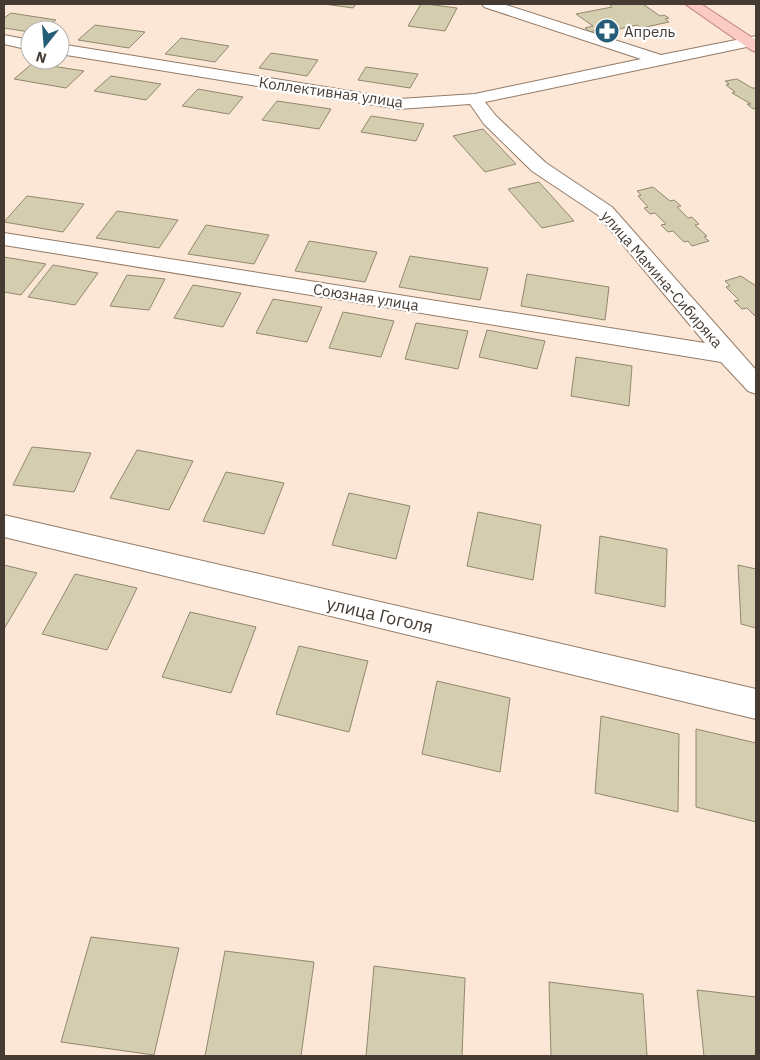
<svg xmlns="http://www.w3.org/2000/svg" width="760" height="1060" font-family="'IBM Plex Sans',sans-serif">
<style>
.building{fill:#d5cdaf;stroke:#90896d}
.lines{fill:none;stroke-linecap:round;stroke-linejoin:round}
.minor-casing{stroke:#937b67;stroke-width:2}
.primary-casing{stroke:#b98178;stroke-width:2}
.minor{fill:#fff;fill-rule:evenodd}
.primary{fill:#fbcac4;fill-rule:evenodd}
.labels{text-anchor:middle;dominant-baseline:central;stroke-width:4.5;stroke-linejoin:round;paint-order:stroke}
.far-poi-label{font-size:15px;fill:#453b32;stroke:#fff;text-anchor:start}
.far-street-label{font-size:15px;fill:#453b32;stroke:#fff}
.street-label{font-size:18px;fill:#453b32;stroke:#fff}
</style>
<rect width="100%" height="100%" fill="#fce6d5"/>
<g class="building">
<polygon points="324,4 356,4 353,8"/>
<polygon points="421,4 426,4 457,8 445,31 408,26"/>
<polygon points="609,4 643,4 660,16 664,15 669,18 665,19 669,22 641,28 637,25 601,33 598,30 590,32 585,28 593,26 576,14 612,7"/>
<polygon points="11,13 56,20 43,30 30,30 30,32 4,28 4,18"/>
<polygon points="95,25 145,32 129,48 78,40"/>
<polygon points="181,38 229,46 215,62 165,54"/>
<polygon points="271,53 318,60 307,76 259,68"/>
<polygon points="33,63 84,71 66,88 14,79"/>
<polygon points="366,67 418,74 410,88 358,80"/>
<polygon points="111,76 161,84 146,100 94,91"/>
<polygon points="737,79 752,88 756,88 756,108 753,109 747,104 751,104 732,93 735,92 726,85 729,84 725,81"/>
<polygon points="198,89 243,97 229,114 182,106"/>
<polygon points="277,101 331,109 319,129 262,120"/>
<polygon points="371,116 424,124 416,141 361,132"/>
<polygon points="483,129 516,164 485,172 453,136"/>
<polygon points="539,182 574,221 542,228 508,189"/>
<polygon points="653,187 670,201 674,200 681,206 677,207 688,218 692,217 699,224 695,225 707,236 704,237 709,241 692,246 688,241 684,242 673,231 668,232 661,225 666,224 655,213 650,214 644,208 648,207 638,196 641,195 637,191"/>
<polygon points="27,196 84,204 63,232 4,222"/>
<polygon points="117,211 178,220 159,248 96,238"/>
<polygon points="206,225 269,235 254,264 188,254"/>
<polygon points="309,241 377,252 365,282 295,271"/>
<polygon points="410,256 488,268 480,300 399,287"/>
<polygon points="4,257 46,264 21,295 4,292"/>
<polygon points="53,265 98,273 75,305 28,297"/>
<polygon points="527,274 609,287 605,320 521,306"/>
<polygon points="127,275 165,279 149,310 110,306"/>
<polygon points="741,276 756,286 756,317 747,308 742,309 734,301 739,300 726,287 730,286 725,281"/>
<polygon points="193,285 241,293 223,327 174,318"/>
<polygon points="273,299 322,307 307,342 256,333"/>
<polygon points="343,312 394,321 381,357 329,348"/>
<polygon points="416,323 468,331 458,369 405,359"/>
<polygon points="487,330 545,341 537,369 479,357"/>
<polygon points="576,357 632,366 629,406 571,396"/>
<polygon points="32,447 91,453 74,492 13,485"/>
<polygon points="137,450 193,461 169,510 110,498"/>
<polygon points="226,472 284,483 264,534 203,521"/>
<polygon points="349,493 410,506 396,559 332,545"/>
<polygon points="478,512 541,525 533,580 467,566"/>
<polygon points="600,536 667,549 665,607 595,593"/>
<polygon points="4,565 37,573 4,629"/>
<polygon points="738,565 756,569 756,628 741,624"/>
<polygon points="75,574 137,588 107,650 42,634"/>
<polygon points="190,612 256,627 231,693 162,677"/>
<polygon points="299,646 368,661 349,732 276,714"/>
<polygon points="437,681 510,698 500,772 422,754"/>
<polygon points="601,716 679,734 678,812 595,793"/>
<polygon points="696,729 756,743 756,822 696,807"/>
<polygon points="91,937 179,948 154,1055 61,1042"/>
<polygon points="225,951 314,962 301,1056 205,1056"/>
<polygon points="374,966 465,978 462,1056 366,1056"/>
<polygon points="549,982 643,994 647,1056 551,1056"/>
<polygon points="697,990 756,997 756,1056 704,1056"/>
</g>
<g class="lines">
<defs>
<g id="minor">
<polygon points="482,4 503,4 661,55 756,36 756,45 485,102 496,116 546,163 612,207 756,370 756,394 748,391 721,362 4,245 4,233 705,343 598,215 532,171 484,124 470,104 399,109 60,54 60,44 399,99 475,94 641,59 484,7"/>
<polygon points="4,35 30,40 30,50 4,44"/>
<polygon points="4,515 756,689 756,719 4,537"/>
</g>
<polygon id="primary" points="685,4 701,4 756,40 756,52 751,50"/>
</defs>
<use href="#minor" class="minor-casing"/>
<use href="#primary" class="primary-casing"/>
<use href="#minor" class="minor"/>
<use href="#primary" class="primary"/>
</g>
<defs>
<symbol id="pharmacy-disc" viewBox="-11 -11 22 22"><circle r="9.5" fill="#255d78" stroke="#fff"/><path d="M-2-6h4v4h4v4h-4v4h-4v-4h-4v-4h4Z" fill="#fff"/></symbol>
</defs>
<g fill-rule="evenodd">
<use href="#pharmacy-disc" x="593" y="17" width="28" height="28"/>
</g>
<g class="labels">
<g class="far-poi-label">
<text x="624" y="31">Апрель</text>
</g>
<g class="far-street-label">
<text transform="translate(331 92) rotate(8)">Коллективная улица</text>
<text transform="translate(662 279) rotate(49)">улица Мамина-Сибиряка</text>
<text transform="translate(366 297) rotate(9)">Союзная улица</text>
</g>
<g class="street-label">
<text transform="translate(380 615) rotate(13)">улица Гоголя</text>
</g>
</g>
<rect width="760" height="1060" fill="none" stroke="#453b32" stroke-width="10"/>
<g transform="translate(45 45) rotate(197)"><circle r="24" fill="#ffffff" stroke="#b5b1ad"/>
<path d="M0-4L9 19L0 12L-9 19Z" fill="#255d78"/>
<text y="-8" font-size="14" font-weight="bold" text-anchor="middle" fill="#453b32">N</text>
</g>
</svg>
